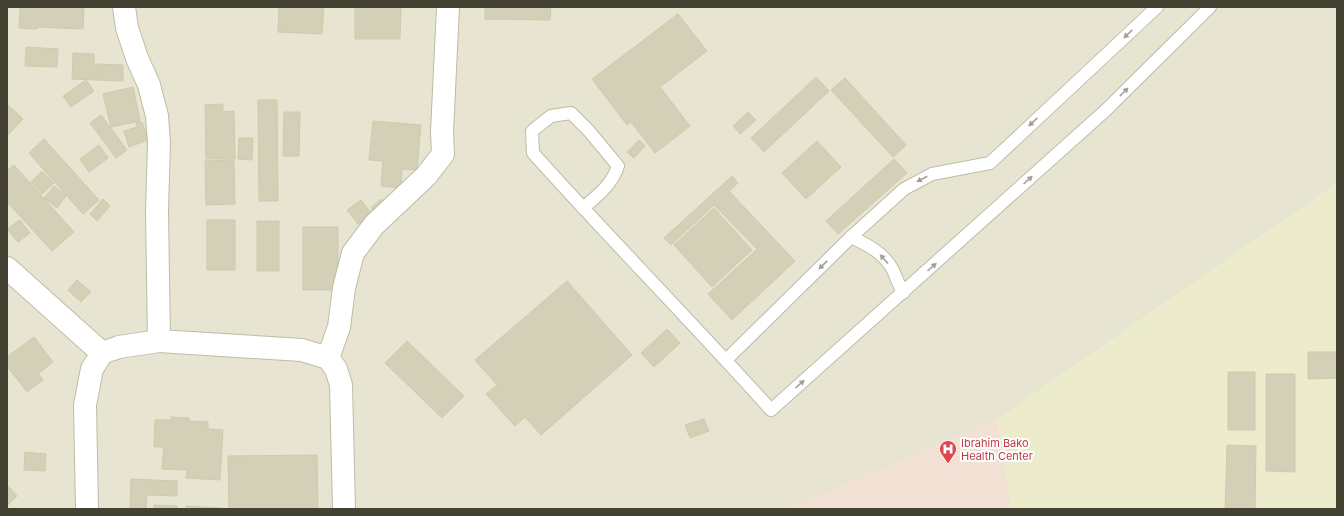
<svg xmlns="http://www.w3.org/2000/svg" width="1344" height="516" font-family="Inter,sans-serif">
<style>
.residential{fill:#e7e5d1}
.education{fill:#ecebcc}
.medical{fill:#f4e1d5}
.building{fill:#d4d0b8;stroke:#cfcaab}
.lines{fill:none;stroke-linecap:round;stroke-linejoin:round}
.lane-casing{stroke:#bebca5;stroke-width:14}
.street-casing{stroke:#bebca5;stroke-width:24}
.lane{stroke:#fff;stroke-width:12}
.street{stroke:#fff;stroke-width:22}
.oneway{fill:#a2a099}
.labels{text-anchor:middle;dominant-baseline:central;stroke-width:4;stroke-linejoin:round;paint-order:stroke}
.health-label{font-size:11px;fill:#be3a42;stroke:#fff;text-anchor:start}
</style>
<rect width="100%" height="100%" fill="#f2f1e3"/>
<rect class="residential" x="7" y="7" width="1330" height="502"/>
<polygon class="education" points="1337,183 1337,509 1011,509 997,419"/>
<polygon class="medical" points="997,419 1011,509 787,509"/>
<g class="building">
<polygon points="20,7 84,7 83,29 37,27 37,29 19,28"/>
<polygon points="279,7 324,7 322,34 278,32"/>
<polygon points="355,7 401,7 400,39 355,39"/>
<polygon points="485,7 551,7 550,20 485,19"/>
<polygon points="678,14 707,51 660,87 690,126 655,153 631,122 627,125 592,79"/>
<polygon points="26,47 58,49 57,67 25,66"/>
<polygon points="73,53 94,54 94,64 123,65 123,81 72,79"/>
<polygon points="816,77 829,91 764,152 751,138"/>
<polygon points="845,78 906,145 893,157 831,90"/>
<polygon points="86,80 94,91 71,107 63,96"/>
<polygon points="133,87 140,121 111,127 103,94"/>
<polygon points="258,100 277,100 278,201 259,201"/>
<polygon points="7,104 23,119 7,136"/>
<polygon points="223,104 223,112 234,111 235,159 206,159 205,105"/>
<polygon points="284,112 300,112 299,156 283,156"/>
<polygon points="748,112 756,120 740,134 733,126"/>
<polygon points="101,115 127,150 116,158 90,123"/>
<polygon points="373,121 421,125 417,170 402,169 401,188 381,186 383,161 369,160"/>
<polygon points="142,122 148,140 129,147 124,131 137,127 136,123"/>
<polygon points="239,138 253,138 252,160 238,159"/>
<polygon points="44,139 99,200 83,214 29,153"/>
<polygon points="639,140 645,146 634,158 627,152"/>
<polygon points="817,141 841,167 806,199 782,173"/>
<polygon points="99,145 108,158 89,172 80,159"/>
<polygon points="894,159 907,173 838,234 826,221"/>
<polygon points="234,160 235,204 206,205 205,161"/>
<polygon points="14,165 74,232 52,251 7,202 7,171"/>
<polygon points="42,171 54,183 42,194 31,182"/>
<polygon points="732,176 738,183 729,191 795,261 732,320 708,294 757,249 714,205 671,245 664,238"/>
<polygon points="54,186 66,196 57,208 44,198"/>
<polygon points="103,199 110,206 97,221 90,214"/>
<polygon points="381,199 387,206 377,215 371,208"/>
<polygon points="361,200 372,214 358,224 347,210"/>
<polygon points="714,208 752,250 712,287 674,245"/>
<polygon points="20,220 30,233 18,242 7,229"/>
<rect x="207" y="220" width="28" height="50"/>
<rect x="257" y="221" width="22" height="50"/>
<rect x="303" y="227" width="35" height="63"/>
<polygon points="77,280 91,292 81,302 68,290"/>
<polygon points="567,281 632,355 541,435 525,417 515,426 486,394 497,385 475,360"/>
<polygon points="667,329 680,343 654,367 641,353"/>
<polygon points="34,337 53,362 38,374 43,380 27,392 7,366 7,357"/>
<polygon points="407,341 464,396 442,418 385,363"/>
<polygon points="1308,352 1337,352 1337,378 1308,379"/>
<rect x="1228" y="372" width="27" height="58"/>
<polygon points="1266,374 1295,374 1295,472 1266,471"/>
<polygon points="171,417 189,418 189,421 208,422 208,429 223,430 220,480 186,478 187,470 162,469 164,447 154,447 155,420 171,420"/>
<polygon points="704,419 709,431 690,438 685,425"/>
<polygon points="1227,445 1256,446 1255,509 1225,509"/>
<polygon points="25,452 46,454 45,471 24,470"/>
<polygon points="317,455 318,509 229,509 228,456"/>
<polygon points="131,479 177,481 177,496 147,495 146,509 130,508"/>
<polygon points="7,485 17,496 7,506"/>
<polygon points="154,505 177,506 177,509 154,509"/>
<polygon points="186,506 221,508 221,509 186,509"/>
</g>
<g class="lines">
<defs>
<g id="lane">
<path d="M 583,208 C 597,196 612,185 618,166 L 589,131 L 571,113 L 551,116 L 532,131 L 533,153 C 611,240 693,323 771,410 L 1106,110 L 1210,7"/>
<path d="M 851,237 C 868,245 884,253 893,270 C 896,277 899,285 903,293"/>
<polyline points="726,360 851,237 904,189 932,174 990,163 1157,7"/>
</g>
<g id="street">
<polyline points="124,7 127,28 137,58 149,85 157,116 159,142 157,211 159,341"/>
<polyline points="7,268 102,353"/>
<polyline points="328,358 339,327 344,288 353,253 374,225 426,176 443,154 442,132 448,7"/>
<polyline points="87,509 85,405 92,369 102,353 119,347 159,341 302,350 328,358 336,369 341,385 344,509"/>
</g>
</defs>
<use href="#lane" class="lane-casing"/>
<use href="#street" class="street-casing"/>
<use href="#lane" class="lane"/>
<use href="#street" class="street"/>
</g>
<defs><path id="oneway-solid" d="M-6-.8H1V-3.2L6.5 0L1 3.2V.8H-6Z"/></defs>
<g class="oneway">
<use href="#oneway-solid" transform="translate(1128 34) rotate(137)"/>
<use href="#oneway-solid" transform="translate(1124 92) rotate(-45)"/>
<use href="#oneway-solid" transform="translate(1033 122) rotate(137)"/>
<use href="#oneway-solid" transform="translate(922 179) rotate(152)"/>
<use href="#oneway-solid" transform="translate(1028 180) rotate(-42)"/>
<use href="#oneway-solid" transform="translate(884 259) rotate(-132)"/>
<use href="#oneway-solid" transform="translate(823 265) rotate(136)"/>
<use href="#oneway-solid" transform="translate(932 267) rotate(-42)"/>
<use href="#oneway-solid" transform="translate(800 384) rotate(-42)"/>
</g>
<defs>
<symbol id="hospital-pin" viewBox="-11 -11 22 30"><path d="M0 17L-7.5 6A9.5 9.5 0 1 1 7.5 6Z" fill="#e0444e" stroke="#fff"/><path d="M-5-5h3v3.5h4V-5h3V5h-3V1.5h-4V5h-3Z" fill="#fff"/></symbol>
</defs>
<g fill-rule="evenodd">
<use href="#hospital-pin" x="938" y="439" width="20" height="27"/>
</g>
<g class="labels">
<g class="health-label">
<text x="961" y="443">Ibrahim Bako<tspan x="961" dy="13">Health Center</tspan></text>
</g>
</g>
<rect width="1344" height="516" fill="none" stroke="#444233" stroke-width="16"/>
</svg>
